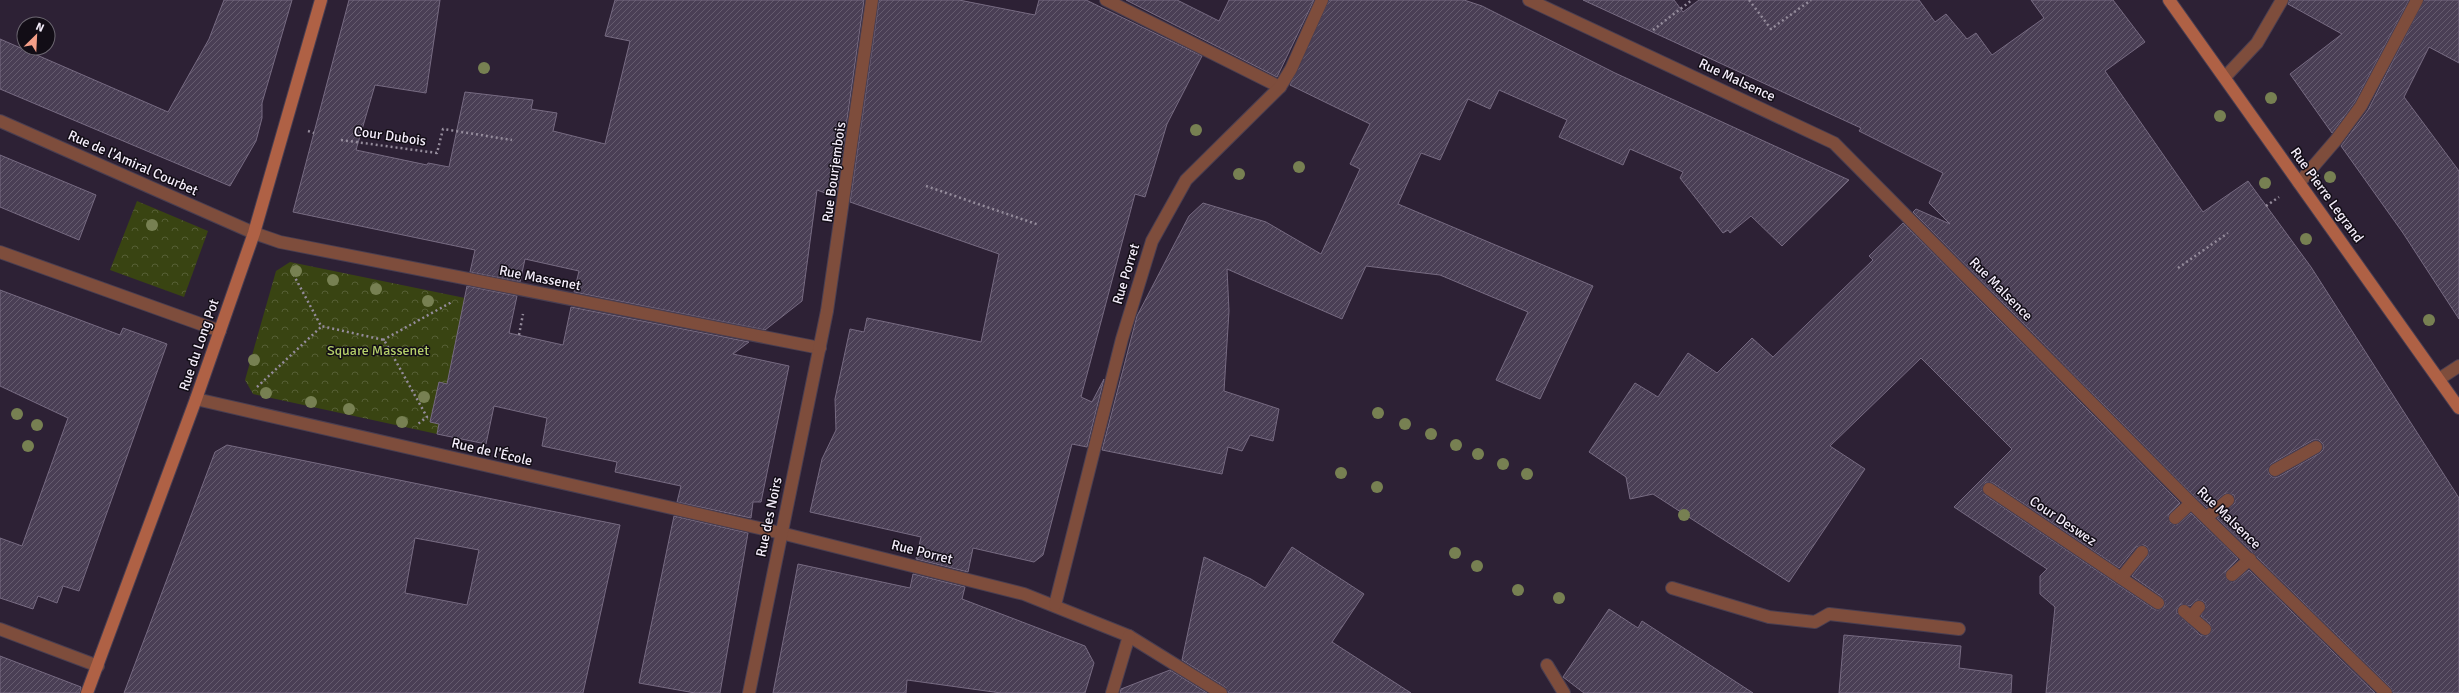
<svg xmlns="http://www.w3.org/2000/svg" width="2459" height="693" font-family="Signika,sans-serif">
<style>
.park{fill:url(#park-crowns)}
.building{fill:url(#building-hatch);stroke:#776b82;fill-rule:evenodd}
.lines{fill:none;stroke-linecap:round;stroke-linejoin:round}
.lane-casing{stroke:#493e51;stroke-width:14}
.street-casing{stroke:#493e51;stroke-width:14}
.secondary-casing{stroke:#493e51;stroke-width:14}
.path{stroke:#958c9c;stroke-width:2.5;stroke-dasharray:2 3;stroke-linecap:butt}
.lane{stroke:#7e4d3c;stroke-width:12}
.street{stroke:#7e4d3c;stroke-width:12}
.secondary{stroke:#af6145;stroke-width:12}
.tree{fill:#778052}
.labels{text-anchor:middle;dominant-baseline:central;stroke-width:3;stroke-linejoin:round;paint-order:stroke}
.street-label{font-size:14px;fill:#f4edfa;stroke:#120d16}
.park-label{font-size:14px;fill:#b4ce6a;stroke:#120d16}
</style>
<defs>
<pattern id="park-crowns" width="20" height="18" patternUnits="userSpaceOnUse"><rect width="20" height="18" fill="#394412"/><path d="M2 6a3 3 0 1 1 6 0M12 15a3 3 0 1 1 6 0" fill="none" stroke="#565f35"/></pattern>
<pattern id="building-hatch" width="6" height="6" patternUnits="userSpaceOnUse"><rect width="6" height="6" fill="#4a3f55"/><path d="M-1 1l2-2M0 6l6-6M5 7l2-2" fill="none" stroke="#655b6e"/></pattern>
</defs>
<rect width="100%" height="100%" fill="#2d2135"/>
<g class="park">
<polygon points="137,201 208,231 184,297 110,270"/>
<polygon points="290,262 465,298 437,434 253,394 245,380 276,271"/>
</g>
<g class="building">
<polygon points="224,0 292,0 262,103 262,118 256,141 230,186 0,89 0,39 168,112 209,39"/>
<polygon points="349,0 440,0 426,93 375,85 356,150 427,165 428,163 449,167 465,92 533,100 531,109 557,113 553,131 605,144 630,41 605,36 615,0 864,0 836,197 817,190 802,301 765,330 574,292 579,271 525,259 520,282 470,272 475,250 293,212"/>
<polygon points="879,0 959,0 1035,15 1039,0 1086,0 1202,56 1167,124 1145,197 1135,194 1081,397 1092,402 1104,379 1087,447 1072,444 1043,555 1034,562 973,548 968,572 916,559 921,537 810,512 822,459 836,430 835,399 850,329 864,332 867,318 981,342 999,254 850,202"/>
<polygon points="1126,0 1177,0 1219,21 1229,0 1314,0 1277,77"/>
<polygon points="1329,0 1464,0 1482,6 1615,73 1849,180 1782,246 1751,216 1730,233 1728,230 1723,233 1680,178 1683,172 1630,149 1623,165 1559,137 1567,120 1499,90 1490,109 1468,99 1440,160 1421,153 1398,204 1593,286 1540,399 1496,380 1528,312 1440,275 1366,266 1342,319 1227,269 1229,311 1224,391 1279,409 1273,441 1250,435 1242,451 1228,447 1222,474 1102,450 1137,316 1189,216 1203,203 1266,222 1321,254 1360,169 1350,164 1370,124 1290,85"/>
<path d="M 1583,0 L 1674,0 L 1683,12 L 1699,0 L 1919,0 L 1935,22 L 1946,14 L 1967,39 L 1976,33 L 1992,55 L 2044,18 L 2031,0 L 2113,0 L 2145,42 L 2105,71 L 2203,212 L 2248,181 L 2311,267 L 2459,498 L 2459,693 L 2393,693 L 2391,688 L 2217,518 L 2235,503 L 2234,495 L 2227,493 L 2224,494 L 2207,508 L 2196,498 L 1913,212 L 1916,209 L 1950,224 L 1929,203 L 1943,173 L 1859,131 L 1861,128 ZM 2313,440 L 2319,440 L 2323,444 L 2323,450 L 2320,453 L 2278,477 L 2272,477 L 2269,474 L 2268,470 L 2271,464 Z"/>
<polygon points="2289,0 2409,0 2355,102 2332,133 2290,74 2342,34 2288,4"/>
<polygon points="2424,0 2459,0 2459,63 2429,47 2404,97 2459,171 2459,319 2403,233 2341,146 2368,110"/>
<polygon points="0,155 96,195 79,240 0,207"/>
<path d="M 1903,223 L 2180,503 L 2168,515 L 2170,523 L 2177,525 L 2191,513 L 2238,559 L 2225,572 L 2227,580 L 2234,582 L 2249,570 L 2375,693 L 2046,693 L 2055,607 L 2040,594 L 2040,576 L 2047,569 L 1954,507 L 2012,449 L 1921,358 L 1830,446 L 1865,469 L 1789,582 L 1653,494 L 1630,499 L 1626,477 L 1589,452 L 1635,383 L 1658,397 L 1688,353 L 1717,373 L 1752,338 L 1773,357 L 1873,260 L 1869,256 ZM 1986,482 L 1993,483 L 2119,568 L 2136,547 L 2143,545 L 2146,546 L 2149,550 L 2148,556 L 2132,576 L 2162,597 L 2165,603 L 2164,607 L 2158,610 L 2154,609 L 1985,495 L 1982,488 ZM 2197,600 L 2203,601 L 2206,605 L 2201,616 L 2210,624 L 2212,630 L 2207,636 L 2200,635 L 2177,613 L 2177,609 L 2181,604 L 2190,606 Z"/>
<polygon points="467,286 517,296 509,333 563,345 571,307 749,342 733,354 789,366 761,502 753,502 751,518 677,502 681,486 615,472 617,462 542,446 547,418 494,406 486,444 437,434 439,424 430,422 439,382 447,384"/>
<polygon points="0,290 120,335 123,328 167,344 79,591 63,586 57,603 38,596 33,609 0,598 0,538 22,546 68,418 0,386"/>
<path d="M 227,445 L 620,525 L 583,693 L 124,693 L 215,452 ZM 415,538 L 479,550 L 467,605 L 405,593 Z"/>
<polygon points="674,516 748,533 720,693 695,693 639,683"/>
<polygon points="1292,547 1364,594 1332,642 1411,693 1228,693 1225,687 1182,660 1204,557 1251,579 1265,588"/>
<polygon points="798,564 910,588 913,574 965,587 962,599 1085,646 1094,663 1085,693 1001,693 907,680 906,693 773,693"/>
<polygon points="1609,609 1638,628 1642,621 1753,693 1584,693 1563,677"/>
<polygon points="1844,635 1961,646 1959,668 2012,675 2011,693 1839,693"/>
<polygon points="0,656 81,687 80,693 0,693"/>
<polygon points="1170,670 1207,693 1120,693 1121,689"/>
</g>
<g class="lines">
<defs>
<g id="lane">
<polyline points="2299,183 2336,140 2361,106 2417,0"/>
<polyline points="0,252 220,331"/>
<polyline points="2275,470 2316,447"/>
<polyline points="1989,489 2158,603"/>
<polyline points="2207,517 2228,500"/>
<polyline points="2175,518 2191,503"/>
<polyline points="2232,575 2250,559"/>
<polyline points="2121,578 2142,552"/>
<polyline points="1672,588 1769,617 1815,622 1829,614 1959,629"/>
<polyline points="2184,611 2205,629"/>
<polyline points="2191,617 2199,607"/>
<polyline points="0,629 98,666"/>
<polyline points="1547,665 1564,693"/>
</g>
<g id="street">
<polyline points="1106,0 1280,87"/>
<polyline points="1529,0 1834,143 2191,503 2386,693"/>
<polyline points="2225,77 2257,43 2282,0"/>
<polyline points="0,121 254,233 280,242 820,348"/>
<polyline points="2439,379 2459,366"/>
<polyline points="196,399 781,533 1024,594 1129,636 1221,693"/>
<polyline points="1055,605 1122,339 1152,241 1186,180 1280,87 1291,69 1322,0"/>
<polyline points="749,693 827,311 872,0"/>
<polyline points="1112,693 1129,636"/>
</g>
<g id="secondary">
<polyline points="2169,0 2459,408"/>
<polyline points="87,693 196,399 254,233 321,0"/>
</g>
</defs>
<use href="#lane" class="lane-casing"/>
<use href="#street" class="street-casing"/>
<use href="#secondary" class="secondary-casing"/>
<g class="path">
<polyline points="1749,0 1771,29 1811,0"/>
<polyline points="1653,30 1692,0"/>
<polyline points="308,131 314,133"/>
<polyline points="341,140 437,153 443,129 512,140"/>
<polyline points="926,186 1039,225"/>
<polyline points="2266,206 2279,197"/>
<polyline points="2178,268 2228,233"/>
<polyline points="291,270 321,326 384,340 427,417 418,424"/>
<polyline points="519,335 523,314"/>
<polyline points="383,340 450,303 451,301"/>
<polyline points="257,387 322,326"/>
</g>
<use href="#lane" class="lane"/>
<use href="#street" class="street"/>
<use href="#secondary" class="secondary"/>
</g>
<g class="tree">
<circle cx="484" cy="68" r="6"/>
<circle cx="2271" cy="98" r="6"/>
<circle cx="2220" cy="116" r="6"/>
<circle cx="1196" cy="130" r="6"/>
<circle cx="1299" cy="167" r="6"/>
<circle cx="1239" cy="174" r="6"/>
<circle cx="2330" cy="177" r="6"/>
<circle cx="2265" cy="183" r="6"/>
<circle cx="152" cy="225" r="6"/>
<circle cx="2306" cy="239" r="6"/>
<circle cx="296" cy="271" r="6"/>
<circle cx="333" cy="280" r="6"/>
<circle cx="376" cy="289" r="6"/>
<circle cx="428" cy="301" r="6"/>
<circle cx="2429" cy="320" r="6"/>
<circle cx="254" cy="360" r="6"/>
<circle cx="266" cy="393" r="6"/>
<circle cx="424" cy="397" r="6"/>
<circle cx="311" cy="402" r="6"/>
<circle cx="349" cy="409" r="6"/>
<circle cx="1378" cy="413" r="6"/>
<circle cx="17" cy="414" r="6"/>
<circle cx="402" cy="422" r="6"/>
<circle cx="1405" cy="424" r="6"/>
<circle cx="37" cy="425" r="6"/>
<circle cx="1431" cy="434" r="6"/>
<circle cx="1456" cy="445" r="6"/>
<circle cx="28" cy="446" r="6"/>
<circle cx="1478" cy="454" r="6"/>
<circle cx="1503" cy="464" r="6"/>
<circle cx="1341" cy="473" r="6"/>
<circle cx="1527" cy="474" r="6"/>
<circle cx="1377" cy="487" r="6"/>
<circle cx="1684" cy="515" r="6"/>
<circle cx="1455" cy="553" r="6"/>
<circle cx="1477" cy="566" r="6"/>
<circle cx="1518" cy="590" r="6"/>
<circle cx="1559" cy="598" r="6"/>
</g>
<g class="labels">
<g class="street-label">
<text transform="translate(1737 80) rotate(25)">Rue Malsence</text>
<text transform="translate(390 136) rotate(8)">Cour Dubois</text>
<text transform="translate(133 163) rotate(24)">Rue de l'Amiral Courbet</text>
<text transform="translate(834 172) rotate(-82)">Rue Bourjembois</text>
<text transform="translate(2327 195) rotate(54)">Rue Pierre Legrand</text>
<text transform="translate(1126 274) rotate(-73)">Rue Porret</text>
<text transform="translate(540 278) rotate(11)">Rue Massenet</text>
<text transform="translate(2001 289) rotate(45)">Rue Malsence</text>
<text transform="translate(199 345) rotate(-71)">Rue du Long Pot</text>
<text transform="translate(492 452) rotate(13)">Rue de l'École</text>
<text transform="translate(769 517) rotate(-78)">Rue des Noirs</text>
<text transform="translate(2229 518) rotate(44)">Rue Malsence</text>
<text transform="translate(2063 521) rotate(34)">Cour Deswez</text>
<text transform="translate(922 552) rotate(14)">Rue Porret</text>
</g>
<g class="park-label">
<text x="378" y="350">Square Massenet</text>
</g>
</g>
<g transform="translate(36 36) rotate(24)"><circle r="19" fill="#120d16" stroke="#6c6771"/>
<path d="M0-3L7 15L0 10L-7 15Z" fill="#f49e88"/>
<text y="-6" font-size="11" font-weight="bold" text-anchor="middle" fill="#f4edfa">N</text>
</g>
</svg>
